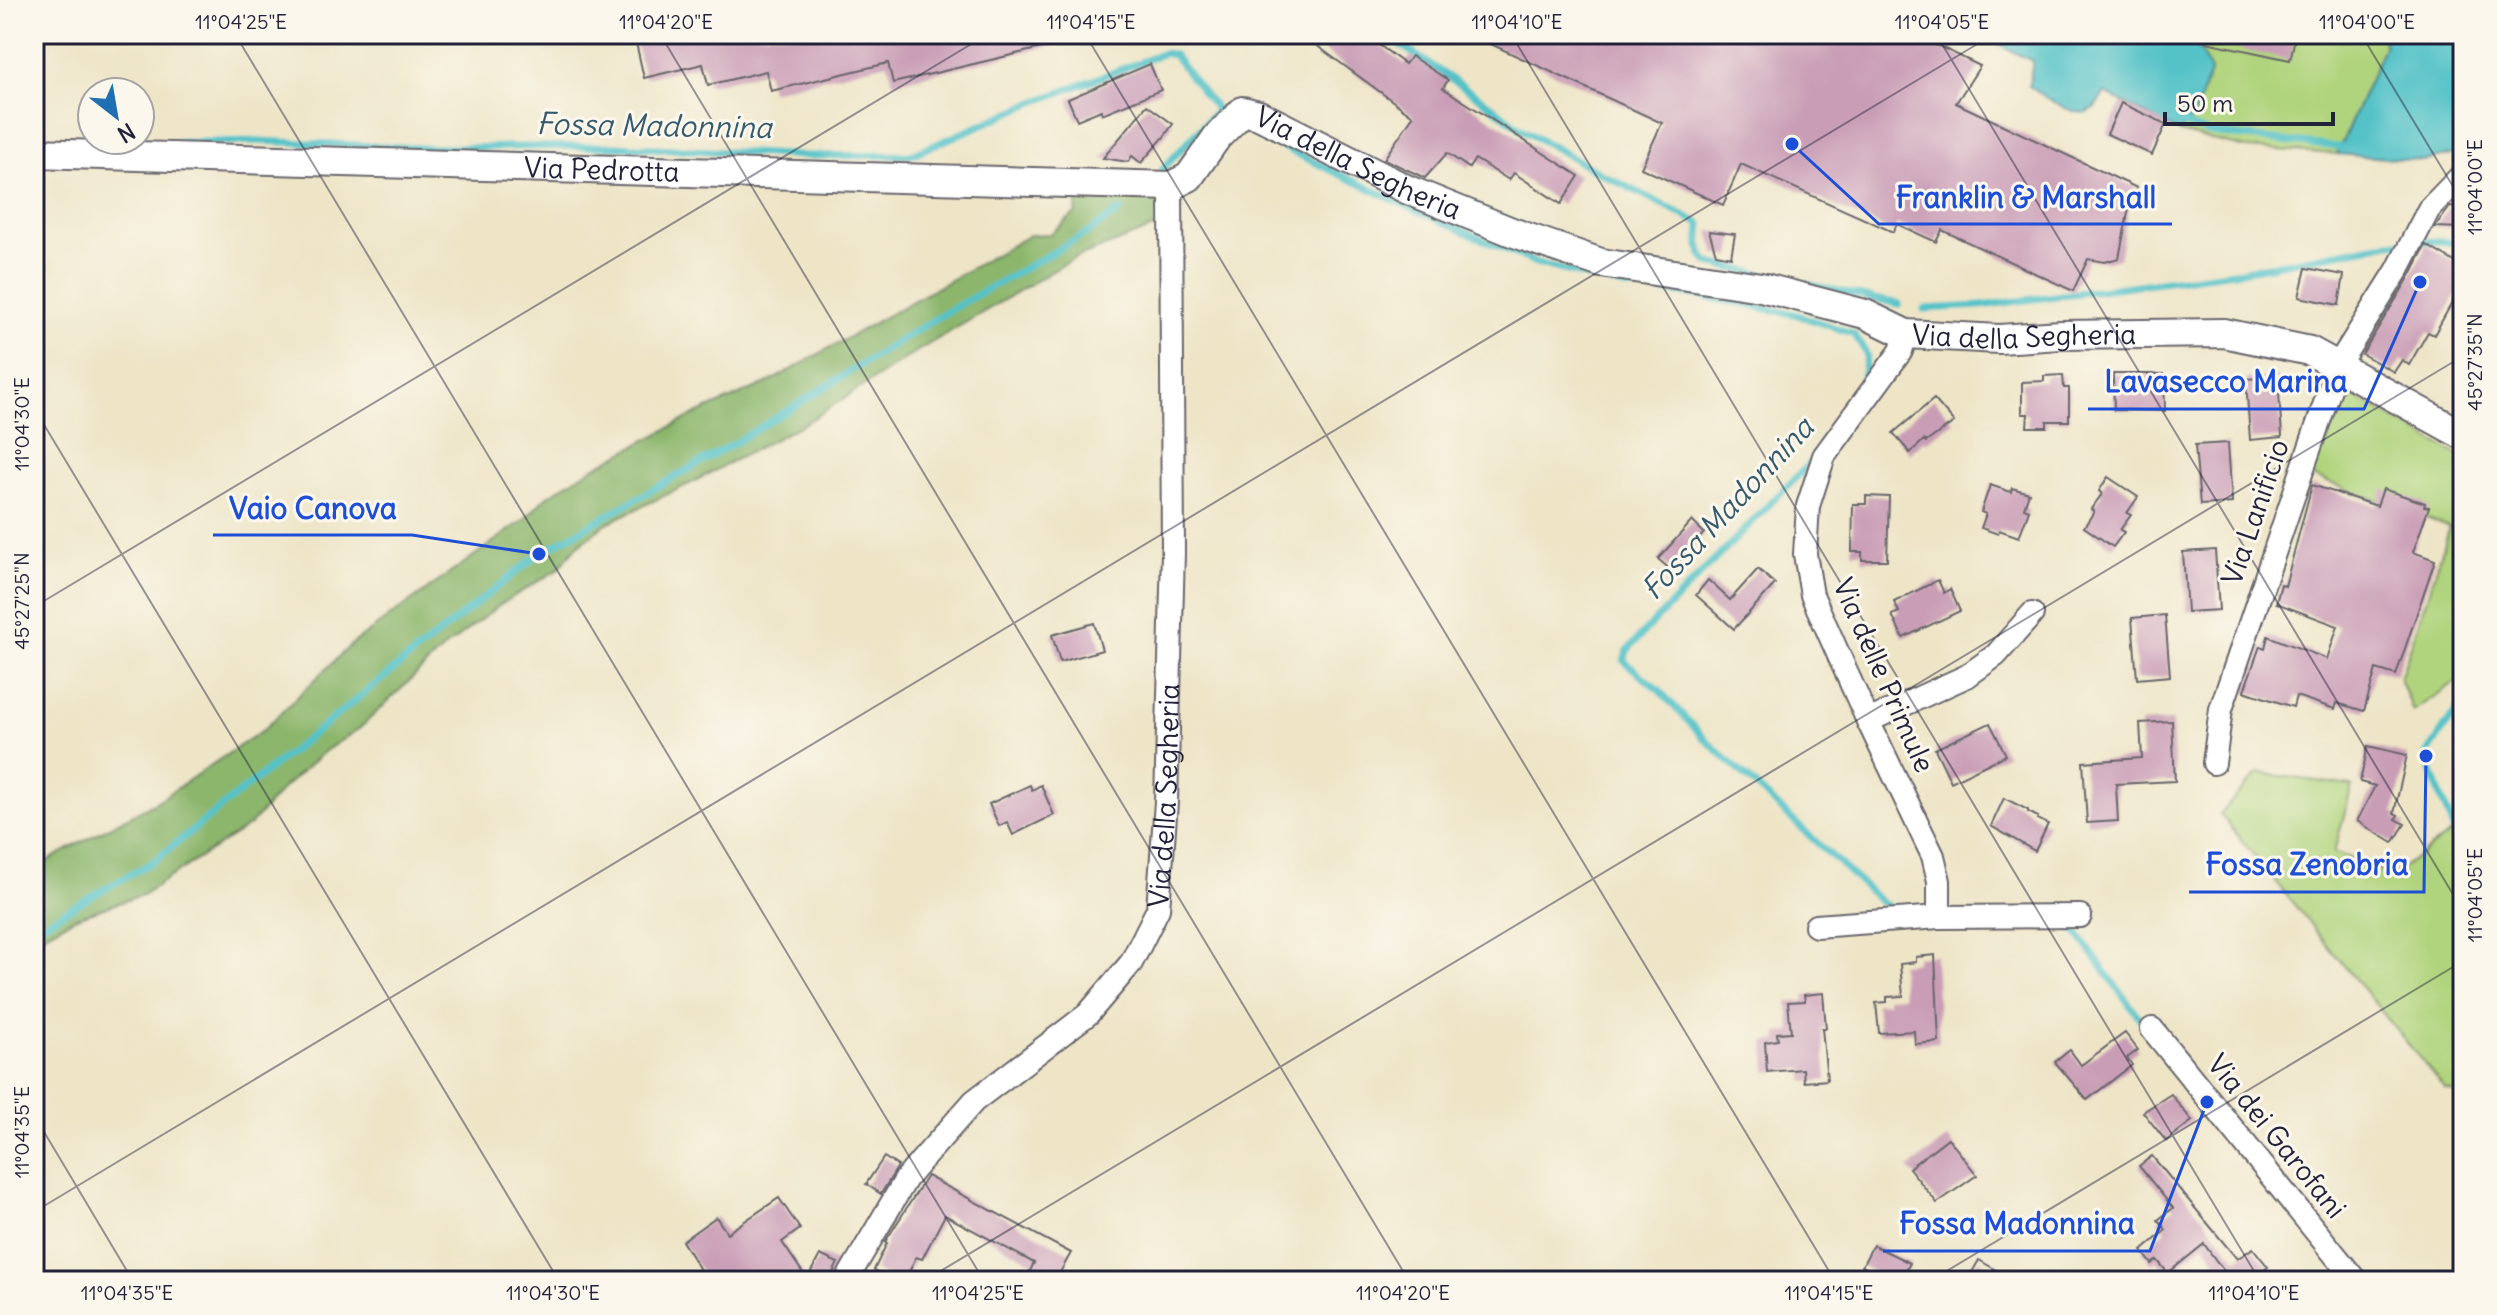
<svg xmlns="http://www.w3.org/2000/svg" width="2497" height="1315" font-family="Delius,sans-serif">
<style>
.green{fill:#b0d47d;stroke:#697b5c;stroke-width:2}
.forest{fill:#8cb66c;stroke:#576c54;stroke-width:2}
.water{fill:#54c2c8;stroke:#3b7282;stroke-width:2}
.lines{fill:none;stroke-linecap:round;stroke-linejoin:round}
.stream{stroke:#54c2c8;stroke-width:7}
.building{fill:#c99db6}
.minor-casing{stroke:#69666c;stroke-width:26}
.tertiary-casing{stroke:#69666c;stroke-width:32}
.minor{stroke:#fff;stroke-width:22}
.tertiary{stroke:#fff;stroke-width:28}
.ticks{fill:none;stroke:#22223b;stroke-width:2;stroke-opacity:0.45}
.labels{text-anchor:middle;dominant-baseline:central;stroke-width:6;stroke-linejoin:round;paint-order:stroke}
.street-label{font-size:28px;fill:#22223b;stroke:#fbf7ec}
.water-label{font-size:30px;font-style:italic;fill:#345a6c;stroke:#fbf7ec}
.leader{fill:none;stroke:#1d4ed8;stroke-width:3}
.callout-dot{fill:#1d4ed8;stroke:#fbf7ec;stroke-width:3}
.callout-label{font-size:30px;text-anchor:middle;font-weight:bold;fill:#1d4ed8;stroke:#fbf7ec;stroke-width:6;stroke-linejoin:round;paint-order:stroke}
.neatline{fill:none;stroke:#22223b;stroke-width:3}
.ticks-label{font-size:20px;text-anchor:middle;fill:#22223b}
</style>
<rect width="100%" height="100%" fill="#fbf7ec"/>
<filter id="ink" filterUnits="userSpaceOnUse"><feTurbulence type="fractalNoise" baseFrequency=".0125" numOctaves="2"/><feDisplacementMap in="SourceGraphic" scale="16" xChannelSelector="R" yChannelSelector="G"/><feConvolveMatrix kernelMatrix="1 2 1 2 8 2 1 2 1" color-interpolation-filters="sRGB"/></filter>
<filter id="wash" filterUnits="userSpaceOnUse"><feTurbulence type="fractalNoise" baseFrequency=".006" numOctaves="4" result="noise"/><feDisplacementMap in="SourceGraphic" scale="32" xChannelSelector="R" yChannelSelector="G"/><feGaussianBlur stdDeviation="1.8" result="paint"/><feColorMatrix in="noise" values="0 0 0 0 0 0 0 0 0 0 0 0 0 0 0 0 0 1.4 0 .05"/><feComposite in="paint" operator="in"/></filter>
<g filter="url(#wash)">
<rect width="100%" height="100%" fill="#eee5c7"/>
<g class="green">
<polygon points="2186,34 2380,34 2385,45 2337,154 2246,148 2179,132 2193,117 2195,43"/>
<polygon points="2341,389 2463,458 2463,677 2413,711 2400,679 2450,527 2311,476"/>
<polygon points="2258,773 2352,786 2334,852 2392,875 2458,828 2463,835 2463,1094 2445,1089 2220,814"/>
</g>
<polygon class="forest" points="1079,182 1166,184 1161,225 1073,259 919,350 809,421 689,484 607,523 576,547 557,570 501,604 444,648 360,728 325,751 284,787 250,825 142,895 74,918 34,940 34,868 161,799 263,730 352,644 525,519 546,497 591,469 692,416 769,382 1030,235 1050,234 1076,213"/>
<g class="water">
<path d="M 1975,34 L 2186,34 L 2195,43 L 2211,70 L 2193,117 L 2179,132 L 2105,93 C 2100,99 2096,109 2087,112 C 2072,116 2041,95 2029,86 L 2033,61 Z"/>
<polygon points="2380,34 2463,34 2463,152 2425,161 2337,154 2385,45"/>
</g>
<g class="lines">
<g class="stream">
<path d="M 1384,34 L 1489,104 L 1521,129 L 1598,172 L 1701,224 C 1700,240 1696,252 1709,263 L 1899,304"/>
<polyline points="2178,122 2210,133 2347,148"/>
<polyline points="1249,131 1398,202 1536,263 1624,286 1695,295 1794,314 1854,334 1867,355 1862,385 1824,440"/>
<polyline points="171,143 258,141 423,148 617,146 806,156 911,155 1032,103 1164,53 1174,55 1217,110 1226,113"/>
<polyline points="1162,170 1217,110"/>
<polyline points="1924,309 1981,306 2242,271 2390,243 2441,241 2463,245"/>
<polyline points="1815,458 1644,632 1627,651 1624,661 1659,690 1705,739 1879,900 1897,913"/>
<polyline points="2463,700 2426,756 2463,856"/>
<polyline points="2064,923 2077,933 2149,1031"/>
<polyline points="34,929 154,861 539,554 735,443 943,314 1089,232 1121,210"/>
</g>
</g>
<g id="blocks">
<g class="building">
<polygon points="634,34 1070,34 1071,41 893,83 888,63 771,91 766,71 708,85 703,64 644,78"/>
<polygon points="1301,34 1364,34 1405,64 1411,56 1448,80 1443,88 1579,176 1561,204 1514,173 1509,180 1475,159 1469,168 1447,153 1425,178 1384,159 1413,116"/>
<polygon points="1469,34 1914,34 1980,66 1956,103 2137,188 2131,198 2119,258 2105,262 2088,259 2073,291 1942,230 1936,242 1897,224 1893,232 1741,164 1723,205 1641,168 1662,123"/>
<polygon points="2206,34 2296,34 2290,60 2206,42"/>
<polygon points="1150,64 1161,90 1102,114 1101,110 1077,120 1068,99"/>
<polygon points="2121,103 2166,124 2152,155 2107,134"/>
<polygon points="1147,105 1173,124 1164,137 1141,163 1132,156 1128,162 1103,158"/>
<polygon points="2450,207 2463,208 2463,228 2435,227"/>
<polygon points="1709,231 1735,234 1731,257 1716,254"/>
<polygon points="2426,245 2463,267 2463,283 2434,335 2428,332 2409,365 2402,360 2394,372 2362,354 2409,278"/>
<polygon points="2306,268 2344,275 2339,305 2299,297"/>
<polygon points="2113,374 2164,374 2165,411 2114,410"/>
<polygon points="2063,375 2064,388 2069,388 2069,421 2047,421 2047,427 2027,427 2028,414 2022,414 2022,382 2044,381 2044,376"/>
<polygon points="2278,377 2282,437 2250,440 2246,379"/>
<polygon points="1934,399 1954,422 1926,442 1924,440 1910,453 1893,433"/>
<polygon points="2228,443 2232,503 2200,505 2195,445"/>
<polygon points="2108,477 2138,497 2127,513 2131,515 2120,530 2124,532 2113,547 2084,527 2094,512 2091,509 2102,494 2099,491"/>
<polygon points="1990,485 2011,492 2012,488 2029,493 2024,508 2029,510 2019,537 1999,530 1998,534 1981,528 1986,514 1981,512"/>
<polygon points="2312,485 2377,506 2383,489 2425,503 2424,506 2429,507 2413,552 2435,560 2396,675 2376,669 2364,711 2337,703 2335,709 2296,696 2293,707 2244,691 2260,646 2265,648 2268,636 2327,659 2338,626 2276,603 2281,584 2285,586"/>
<polygon points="1866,496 1889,497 1887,560 1862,560 1862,552 1852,552 1853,504 1866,504"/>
<polygon points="1692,521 1704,533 1671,570 1658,559"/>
<polygon points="2215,550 2219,610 2187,612 2183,552"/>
<polygon points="1758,569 1775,584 1734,629 1696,595 1708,580 1730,600"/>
<polygon points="1938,580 1944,593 1950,589 1960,611 1903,638 1892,615 1899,612 1894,602"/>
<polygon points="2165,615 2170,676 2137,679 2132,618"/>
<polygon points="1094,623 1102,650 1060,662 1052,635"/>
<polygon points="2172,721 2175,781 2116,784 2118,821 2087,823 2083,762 2142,758 2140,723"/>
<polygon points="1990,723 2006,755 1951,782 1935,749"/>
<polygon points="2368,746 2407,755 2394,813 2398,815 2396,819 2405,824 2393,843 2357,821 2375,786 2360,782"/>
<polygon points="1030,785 1032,790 1041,785 1054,815 1013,835 1007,822 999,826 989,804"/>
<polygon points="2004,798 2028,810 2028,812 2038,817 2037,819 2048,824 2035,851 1991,826"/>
<polygon points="1935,955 1939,1042 1915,1044 1914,1031 1879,1033 1876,1003 1887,1002 1887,997 1903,996 1900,964 1916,962 1916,957"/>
<polygon points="1823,993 1826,1028 1822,1028 1827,1080 1804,1082 1803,1069 1767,1072 1765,1042 1778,1040 1777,1033 1791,1032 1788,1002 1805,1001 1804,995"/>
<polygon points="2125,1033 2138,1050 2127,1058 2132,1065 2087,1100 2055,1062 2070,1050 2081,1065"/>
<polygon points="2171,1094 2192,1121 2166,1141 2143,1112"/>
<polygon points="1948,1138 1977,1175 1937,1203 1909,1168"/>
<polygon points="2152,1156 2237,1259 2253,1248 2268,1267 2248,1281 2231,1281 2204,1244 2168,1273 2157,1260 2152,1264 2142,1251 2166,1230 2158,1220 2173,1208 2139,1166"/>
<polygon points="884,1157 898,1166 881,1194 866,1184"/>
<polygon points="927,1176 1071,1253 1055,1281 1025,1281 1034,1263 945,1215 922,1259 916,1257 905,1281 896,1281 874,1270 887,1243 885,1242"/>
<polygon points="779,1198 800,1229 782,1242 807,1279 820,1255 838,1263 829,1281 707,1281 682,1241 716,1217 727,1233"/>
<polygon points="1873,1245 1910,1263 1901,1281 1892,1281 1862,1266"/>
<polygon points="1979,1260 2015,1281 1967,1281"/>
</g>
</g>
</g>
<g filter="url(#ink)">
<use href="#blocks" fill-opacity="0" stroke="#69666c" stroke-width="2"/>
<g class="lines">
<defs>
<g id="minor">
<polyline points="1906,334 1901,351 1824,456 1808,506 1805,554 1812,595 1868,721 1933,856 1939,881 1939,917"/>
<polyline points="1868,721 1967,676 1996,655 2032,614"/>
<polyline points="2214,763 2221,709 2338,365 2397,271 2429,209 2463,174"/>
<polyline points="1816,926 1939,917 2080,916"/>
<polyline points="2152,1029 2356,1281"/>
<path id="s1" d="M 846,1281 L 906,1179 L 921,1161 L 974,1101 L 1088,1014 L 1131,963 L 1158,909 L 1166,802 L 1173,553 L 1171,186"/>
</g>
<g id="tertiary">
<path id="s2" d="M 34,153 L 1171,186 L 1189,177 L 1217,137 L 1243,111 L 1259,115 L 1406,189 L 1512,232 L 1601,263 L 1761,287 L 1865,314 L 1906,334 L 1999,339 L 2060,335 L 2224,333 L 2310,351 L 2463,435"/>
</g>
</defs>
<use href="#minor" class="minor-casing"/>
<use href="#tertiary" class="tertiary-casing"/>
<use href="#minor" class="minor"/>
<use href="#tertiary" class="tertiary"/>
</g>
</g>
<path class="ticks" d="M 235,34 L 984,1281M 660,34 L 1409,1281M 1085,34 L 1835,1281M 1511,34 L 2260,1281M 1936,34 L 2463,911M 2361,34 L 2463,203M 34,408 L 559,1281M 34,607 L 988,34M 34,1115 L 133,1281M 34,1212 L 1994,34M 924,1281 L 2463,356M 1930,1281 L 2463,961"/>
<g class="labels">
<g class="street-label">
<text stroke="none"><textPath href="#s2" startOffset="1370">Via della Segheria</textPath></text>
<text stroke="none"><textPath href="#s2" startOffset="568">Via Pedrotta</textPath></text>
<text stroke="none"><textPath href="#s2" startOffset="2066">Via della Segheria</textPath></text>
<text transform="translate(2255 512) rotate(-71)">Via Lanificio</text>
<text transform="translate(1884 675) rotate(66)">Via delle Primule</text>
<text stroke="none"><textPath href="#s1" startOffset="606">Via della Segheria</textPath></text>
<text transform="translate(2277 1136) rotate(51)">Via dei Garofani</text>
</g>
<g class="water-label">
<text transform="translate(654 125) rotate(1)">Fossa Madonnina</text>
<text transform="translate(1727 508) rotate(-47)">Fossa Madonnina</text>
</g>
</g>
<path class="leader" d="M1792 144L1879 224H2172M2420 282L2364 409H2088M539 554L412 535H213M2426 756L2424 892H2189M2207 1102L2150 1251H1883"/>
<g class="callout-dot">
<circle cx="1792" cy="144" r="8"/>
<circle cx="2420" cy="282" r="8"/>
<circle cx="539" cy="554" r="8"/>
<circle cx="2426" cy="756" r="8"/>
<circle cx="2207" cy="1102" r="8"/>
</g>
<g class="callout-label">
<text x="2026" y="208">Franklin &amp; Marshall</text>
<text x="2226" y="392">Lavasecco Marina</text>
<text x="313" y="519">Vaio Canova</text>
<text x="2307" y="875">Fossa Zenobria</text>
<text x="2017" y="1234">Fossa Madonnina</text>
</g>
<rect width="2497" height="1315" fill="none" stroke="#fbf7ec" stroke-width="88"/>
<g transform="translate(116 116) rotate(149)"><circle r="38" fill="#fbf7ec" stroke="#a4a2a5" stroke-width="2"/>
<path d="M0-6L14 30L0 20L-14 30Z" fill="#1f6fb2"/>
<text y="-12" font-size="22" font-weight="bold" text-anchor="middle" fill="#22223b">N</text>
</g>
<path d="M2165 112v12h168v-12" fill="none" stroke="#22223b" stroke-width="4"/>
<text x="2177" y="112" font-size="24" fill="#22223b" stroke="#fbf7ec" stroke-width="6" paint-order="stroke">50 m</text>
<rect x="44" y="44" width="2409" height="1227" class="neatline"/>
<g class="ticks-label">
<text x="241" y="29">11°04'25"E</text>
<text x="666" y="29">11°04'20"E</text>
<text x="1091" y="29">11°04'15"E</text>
<text x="1517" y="29">11°04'10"E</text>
<text x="1942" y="29">11°04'05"E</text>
<text x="2367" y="29">11°04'00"E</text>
<text transform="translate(2475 187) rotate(-90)" y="7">11°04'00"E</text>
<text transform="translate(2475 362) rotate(-90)" y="7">45°27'35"N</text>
<text transform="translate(22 424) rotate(-90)" y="7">11°04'30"E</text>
<text transform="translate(22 601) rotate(-90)" y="7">45°27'25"N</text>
<text transform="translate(2475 895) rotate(-90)" y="7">11°04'05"E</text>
<text transform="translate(22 1132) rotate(-90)" y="7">11°04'35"E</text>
<text x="127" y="1300">11°04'35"E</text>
<text x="553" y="1300">11°04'30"E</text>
<text x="978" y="1300">11°04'25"E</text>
<text x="1403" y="1300">11°04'20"E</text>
<text x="1829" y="1300">11°04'15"E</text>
<text x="2254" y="1300">11°04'10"E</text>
</g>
</svg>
